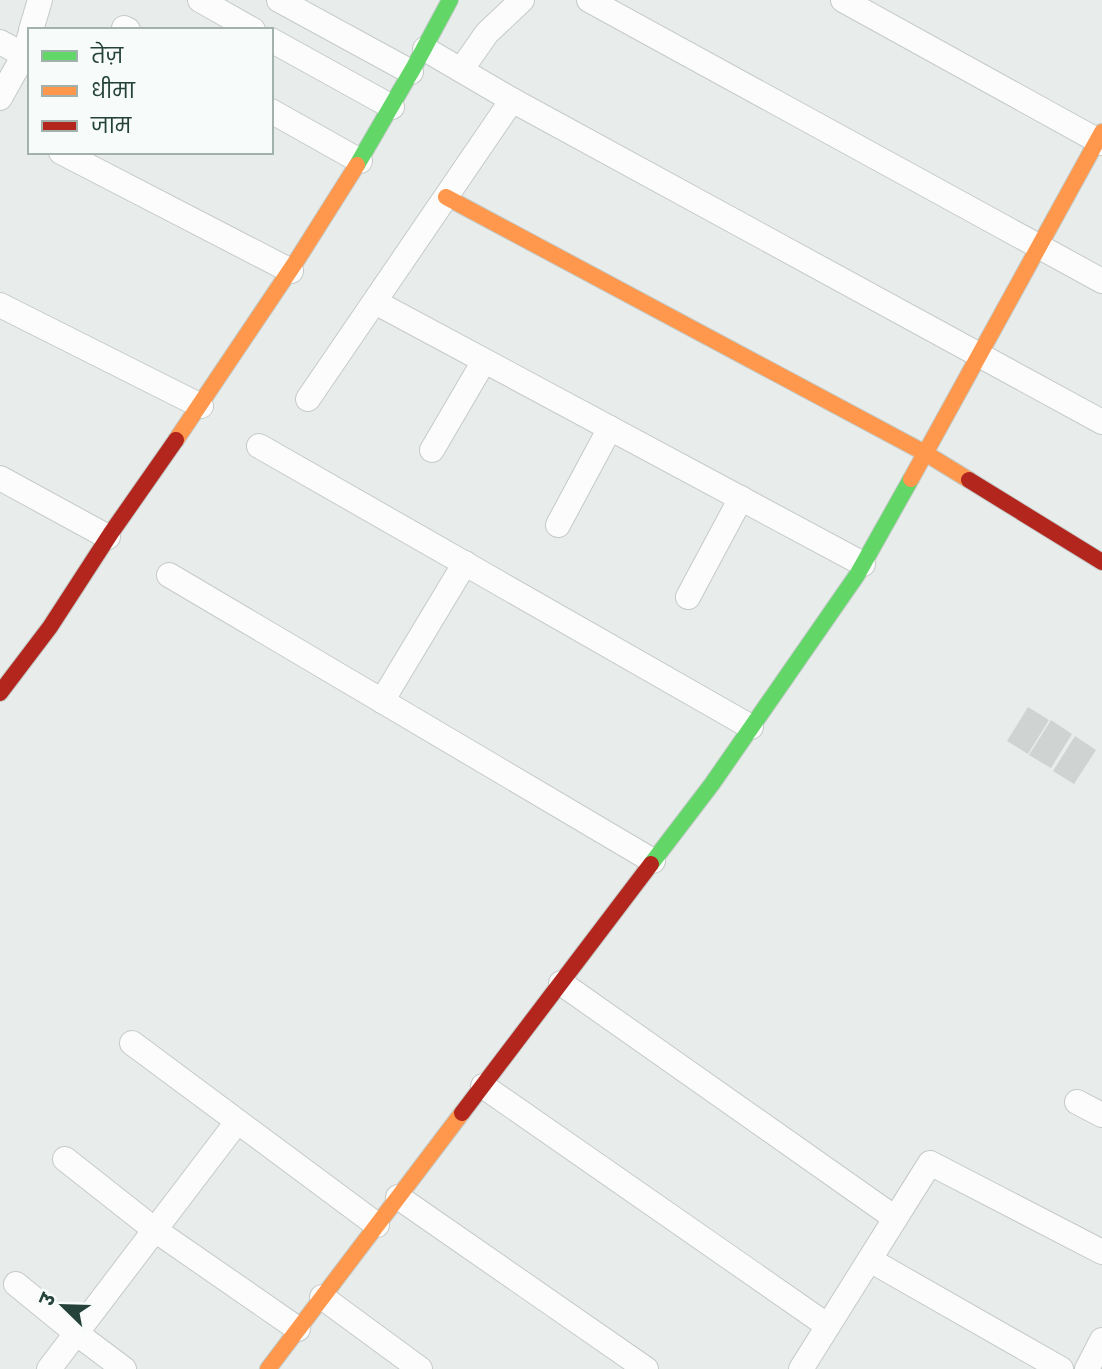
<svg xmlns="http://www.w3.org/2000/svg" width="1102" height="1369" font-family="Poppins,'Noto Sans Devanagari',sans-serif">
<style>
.building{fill:#cfd4d2}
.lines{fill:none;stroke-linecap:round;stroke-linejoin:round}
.street-casing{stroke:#c5cac8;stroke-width:26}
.fast-casing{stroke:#c3cbc8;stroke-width:18}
.slow-casing{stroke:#c3cbc8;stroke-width:18}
.jam-casing{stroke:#c3cbc8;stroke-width:18}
.street{stroke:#fcfcfc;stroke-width:24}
.fast{stroke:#63d668;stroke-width:16}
.slow{stroke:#ff974d;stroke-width:16}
.jam{stroke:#b3261e;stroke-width:16}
</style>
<rect width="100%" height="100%" fill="#e8edeb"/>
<g class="building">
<polygon points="1028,707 1049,720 1028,754 1007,741"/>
<polygon points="1051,720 1072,734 1051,768 1029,755"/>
<polygon points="1075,736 1096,750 1074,784 1053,771"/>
</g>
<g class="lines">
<defs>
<g id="street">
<polyline points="200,0 253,30"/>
<polyline points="279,0 411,72"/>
<polyline points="589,0 1102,281"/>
<polyline points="843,0 1102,143"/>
<polyline points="124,28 128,30"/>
<polyline points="31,30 40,0"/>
<polyline points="271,40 392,107"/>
<polyline points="0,42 24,55"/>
<polyline points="425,49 512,100 1102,422"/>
<polyline points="461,70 487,33 522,0"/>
<polyline points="0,98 24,55 30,35"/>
<polyline points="271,111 360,161"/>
<polyline points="61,152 291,271"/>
<polyline points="375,302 863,564"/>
<polyline points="0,305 201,406"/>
<polyline points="308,399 512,100"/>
<polyline points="259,446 751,727"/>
<polyline points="432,450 484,361"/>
<polyline points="0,478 108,537"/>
<polyline points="558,525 610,428"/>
<polyline points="169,575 653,861"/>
<polyline points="688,597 741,498"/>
<polyline points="382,701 465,563"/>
<polyline points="561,983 895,1218"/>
<polyline points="132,1043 377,1225"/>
<polyline points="483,1086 828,1326"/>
<polyline points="1077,1102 1102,1115"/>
<polyline points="65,1159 155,1230 298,1329"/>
<polyline points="398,1197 646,1369"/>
<polyline points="870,1260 1061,1369"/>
<polyline points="16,1284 76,1333 124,1369"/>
<polyline points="322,1297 420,1369"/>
<polyline points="49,1369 237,1122"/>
<polyline points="801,1369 930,1163 1102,1252"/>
<polyline points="1087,1369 1102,1340"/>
</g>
<g id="fast">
<polyline points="357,165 414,67 450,0"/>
<polyline points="651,864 712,784 857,575 911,479"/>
</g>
<g id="slow">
<polyline points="446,197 925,453 969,480"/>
<polyline points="176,440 297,260 357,165"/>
<polyline points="911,479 1102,132"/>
<polyline points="268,1369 462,1113"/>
</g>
<g id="jam">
<polyline points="969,480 1102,562"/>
<polyline points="0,693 50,627 111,533 176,440"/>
<polyline points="462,1113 651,864"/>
</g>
</defs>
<use href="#street" class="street-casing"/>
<use href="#fast" class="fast-casing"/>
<use href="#slow" class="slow-casing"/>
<use href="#jam" class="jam-casing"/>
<use href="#street" class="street"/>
<use href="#fast" class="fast"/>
<use href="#slow" class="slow"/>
<use href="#jam" class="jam"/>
</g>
<rect x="28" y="28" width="245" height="126" fill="#f7fbf9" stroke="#a3b1ad" stroke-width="2"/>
<rect x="42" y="51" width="35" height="10" fill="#63d668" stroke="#a3b1ad" stroke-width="2"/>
<text x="91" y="63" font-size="21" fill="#24423a">तेज़</text>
<rect x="42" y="86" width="35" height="10" fill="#ff974d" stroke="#a3b1ad" stroke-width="2"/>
<text x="91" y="98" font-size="21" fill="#24423a">धीमा</text>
<rect x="42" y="121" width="35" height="10" fill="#b3261e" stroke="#a3b1ad" stroke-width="2"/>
<text x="91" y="133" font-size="21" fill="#24423a">जाम</text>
<g transform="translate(63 1306) rotate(293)" stroke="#f7fbf9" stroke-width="5" paint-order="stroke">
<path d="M0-5L12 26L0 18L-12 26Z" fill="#24423a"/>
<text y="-10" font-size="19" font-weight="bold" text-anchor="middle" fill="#24423a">उ</text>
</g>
</svg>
